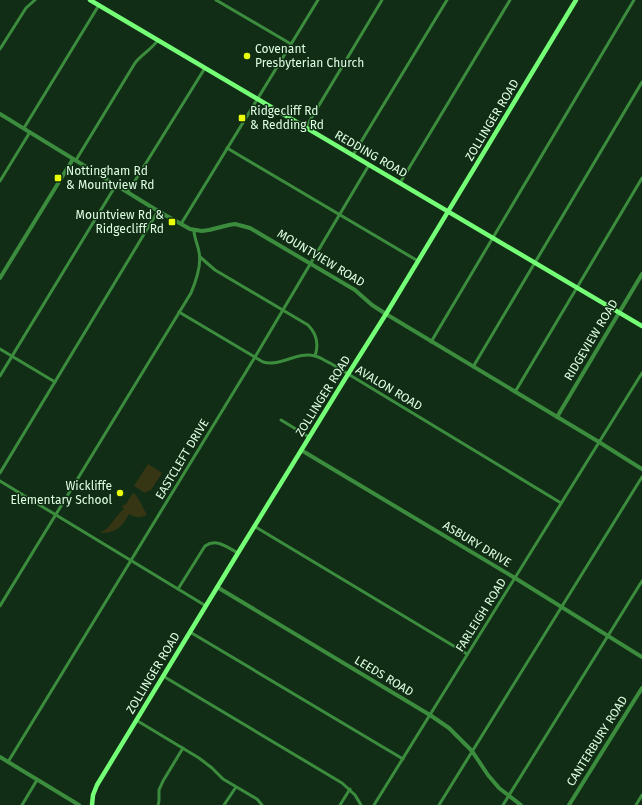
<svg xmlns="http://www.w3.org/2000/svg" width="642" height="805" font-family="'Fira Sans',sans-serif">
<style>
.green{fill:#373614}
.lines{fill:none;stroke-linecap:round;stroke-linejoin:round}
.minor{stroke:#3c8c3e;stroke-width:3}
.tertiary{stroke:#3c8c3e;stroke-width:4}
.secondary{stroke:#74ff76;stroke-width:4.5}
.poi-dot{fill:#e9ff09;stroke:#112d16;stroke-width:1.5}
.labels{text-anchor:middle;dominant-baseline:central;stroke-width:3;stroke-linejoin:round;paint-order:stroke}
.poi-label{font-size:12px;fill:#ddffe1;stroke:#112d16;text-anchor:start}
.street-label{font-size:12px;fill:#ddffe1;stroke:#112d16}
</style>
<rect width="100%" height="100%" fill="#112d16"/>
<g class="green">
<polygon points="148,464 162,473 151,490 146,492 145,493 134,486"/>
<path d="M 133,493 L 134,493 L 139,500 L 147,515 C 140,518 136,518 129,514 C 121,528 116,533 100,533 C 111,528 115,516 124,509 L 122,506 L 126,504 Z"/>
</g>
<g class="lines">
<g class="minor">
<polyline points="216,0 291,44"/>
<polyline points="0,49 26,8 35,0"/>
<polyline points="306,127 382,0"/>
<polyline points="24,128 99,5"/>
<polyline points="227,148 418,261"/>
<polyline points="353,155 447,0"/>
<path d="M 76,160 L 135,63 C 142,54 152,49 158,40"/>
<polyline points="0,181 30,132"/>
<polyline points="400,183 510,0"/>
<polyline points="128,192 205,68"/>
<polyline points="181,224 318,0"/>
<path d="M 200,257 L 215,270 L 308,325 C 317,334 319,344 315,356"/>
<path d="M 179,312 L 263,362 C 281,367 297,351 315,356 C 320,357 325,361 330,363 L 561,503"/>
<polyline points="431,342 634,0"/>
<polyline points="0,349 55,382"/>
<polyline points="473,367 642,82"/>
<polyline points="0,376 116,185"/>
<polyline points="515,392 642,178"/>
<polyline points="281,420 309,437"/>
<polyline points="0,473 158,211"/>
<polyline points="0,481 206,606"/>
<polyline points="254,526 467,654"/>
<path d="M 178,589 L 205,546 C 217,538 226,547 238,553"/>
<path d="M 0,606 L 191,293 C 196,281 202,265 199,252 C 198,245 194,238 194,230"/>
<polyline points="190,632 403,759"/>
<polyline points="163,676 342,783 355,795 361,805"/>
<polyline points="136,720 199,758 212,768 223,779 257,799 262,805"/>
<polyline points="8,762 255,357 369,165"/>
<polyline points="22,805 37,780"/>
<polyline points="158,805 159,801 159,790 163,781 183,748"/>
<polyline points="224,805 236,787"/>
<polyline points="340,805 350,789"/>
<polyline points="374,805 642,373"/>
<polyline points="439,805 642,477"/>
<polyline points="503,805 642,581"/>
<polyline points="636,805 642,795"/>
</g>
<g class="tertiary">
<polyline points="0,114 158,211 190,229 202,231 209,230 229,225 235,224 250,228 355,290 372,305 386,314 599,442 642,469"/>
<polyline points="0,278 73,159"/>
<polyline points="557,417 642,274"/>
<polyline points="301,450 515,578 642,657"/>
<polyline points="217,587 430,715 449,728 472,751 488,775 499,788 521,805"/>
<polyline points="0,757 79,805"/>
<polyline points="569,805 642,688"/>
</g>
<g class="secondary">
<polyline points="90,0 642,326"/>
<polyline points="92,805 93,795 97,785 238,553 345,379 386,314 576,0"/>
</g>
</g>
<g class="poi-dot">
<circle cx="247" cy="56" r="4"/>
<rect x="238" y="114" width="8" height="8" rx="2"/>
<rect x="54" y="174" width="8" height="8" rx="2"/>
<rect x="168" y="218" width="8" height="8" rx="2"/>
<circle cx="120" cy="493" r="4"/>
</g>
<g class="labels">
<g class="poi-label">
<text x="255" y="49">Covenant<tspan x="255" dy="14">Presbyterian Church</tspan></text>
<text x="250" y="111">Ridgecliff Rd<tspan x="250" dy="14">&amp; Redding Rd</tspan></text>
<text x="66" y="171">Nottingham Rd<tspan x="66" dy="14">&amp; Mountview Rd</tspan></text>
<text x="164" y="215" text-anchor="end">Mountview Rd &amp;<tspan x="164" dy="14">Ridgecliff Rd</tspan></text>
<text x="112" y="486" text-anchor="end">Wickliffe<tspan x="112" dy="14">Elementary School</tspan></text>
</g>
<g class="street-label">
<text transform="translate(492 120) rotate(-59)">ZOLLINGER ROAD</text>
<text transform="translate(371 154) rotate(30)">REDDING ROAD</text>
<text transform="translate(321 258) rotate(31)">MOUNTVIEW ROAD</text>
<text transform="translate(591 340) rotate(-59)">RIDGEVIEW ROAD</text>
<text transform="translate(389 388) rotate(31)">AVALON ROAD</text>
<text transform="translate(323 396) rotate(-58)">ZOLLINGER ROAD</text>
<text transform="translate(182 459) rotate(-59)">EASTCLEFT DRIVE</text>
<text transform="translate(477 544) rotate(31)">ASBURY DRIVE</text>
<text transform="translate(481 615) rotate(-58)">FARLEIGH ROAD</text>
<text transform="translate(153 673) rotate(-59)">ZOLLINGER ROAD</text>
<text transform="translate(384 676) rotate(31)">LEEDS ROAD</text>
<text transform="translate(597 741) rotate(-58)">CANTERBURY ROAD</text>
</g>
</g>
</svg>
